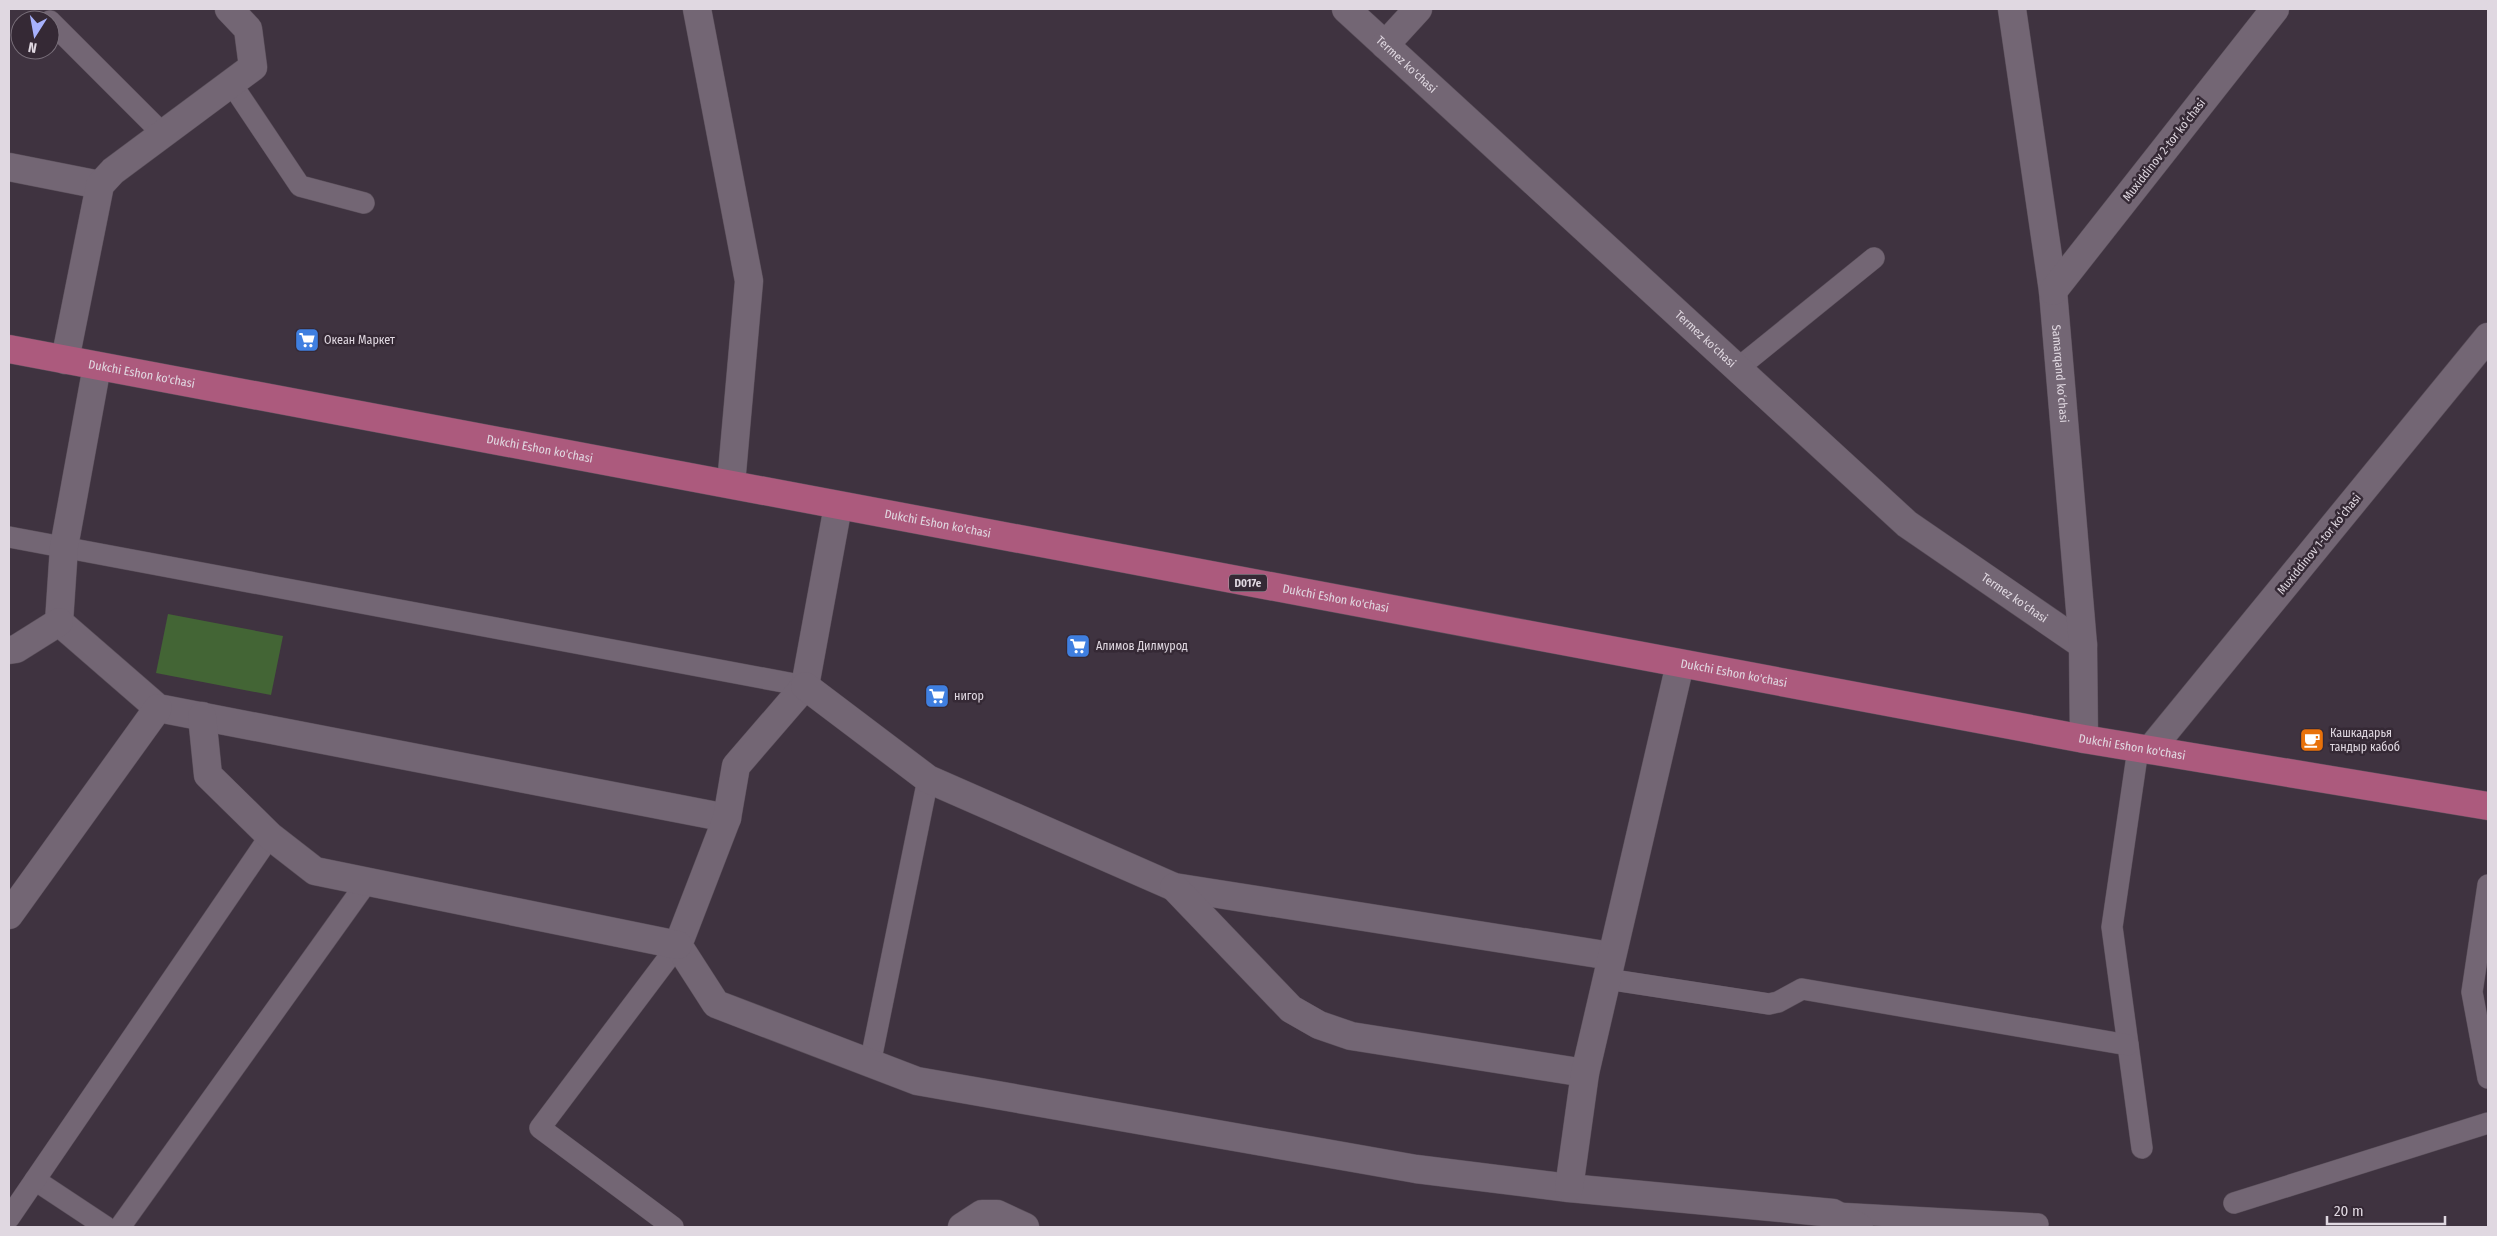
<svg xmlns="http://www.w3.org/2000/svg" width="2497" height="1236" font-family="'Fira Sans Condensed',sans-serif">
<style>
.green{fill:#436535}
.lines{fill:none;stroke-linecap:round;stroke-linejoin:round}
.lane-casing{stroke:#5a4f5a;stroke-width:22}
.street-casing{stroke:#5a4f5a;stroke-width:29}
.primary-casing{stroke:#5a4f5a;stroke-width:29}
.lane{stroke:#736674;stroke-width:21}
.street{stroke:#736674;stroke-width:28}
.primary{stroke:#ac5a7d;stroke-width:28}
.labels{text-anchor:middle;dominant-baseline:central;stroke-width:5;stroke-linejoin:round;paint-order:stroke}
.shield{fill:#352935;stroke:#ada4ad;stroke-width:1}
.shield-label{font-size:11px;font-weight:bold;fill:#e0d8e1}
.street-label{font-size:12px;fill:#e0d8e1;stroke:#352935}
.poi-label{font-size:12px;fill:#e0d8e1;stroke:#352935;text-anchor:start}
</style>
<rect width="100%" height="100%" fill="#3f3340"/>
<polygon class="green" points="168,614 283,636 271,695 156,673"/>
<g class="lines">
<defs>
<g id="lane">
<polyline points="50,21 163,134"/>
<polyline points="231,83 300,186 364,203"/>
<polyline points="1737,369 1874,258"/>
<polyline points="9,537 805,686"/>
<polyline points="2138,749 2112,927 2142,1148"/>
<polyline points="2488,885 2472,992 2488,1078"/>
<polyline points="1607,979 1769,1004 1778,1002 1802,989 2128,1045"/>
<polyline points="870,1064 928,779"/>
<polyline points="35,1180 106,1227"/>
<polyline points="2234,1203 2488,1123"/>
<polyline points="1836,1213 2038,1224"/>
<polyline points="9,1218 270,836"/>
<polyline points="120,1227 367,882"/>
<polyline points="673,1227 540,1128 678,945"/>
</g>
<g id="street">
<polyline points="697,9 749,281 731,484"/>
<path id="s1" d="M 1346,9 L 1907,524 L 2083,645"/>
<path id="s2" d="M 2012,9 L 2053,291 L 2083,645 L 2084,739"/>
<polyline points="1385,45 1418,9"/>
<polyline points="9,167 100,185"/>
<polyline points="2053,291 2275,9"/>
<polyline points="65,360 100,185 113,171 253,67 248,29 229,9"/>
<polyline points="97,366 64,547 59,622 158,708 727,818"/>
<polyline points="838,506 805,686 736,766 727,818 678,945 716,1004 917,1081 1416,1169 1569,1188 1833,1213 1859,1227"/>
<polyline points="9,650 16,649 59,622"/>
<polyline points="805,686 928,779 1174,887 1611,956"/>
<polyline points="202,716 208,775 270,836 315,871 678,945"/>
<polyline points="2150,750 2488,337"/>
<polyline points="1174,887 1291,1009 1319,1025 1351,1036 1585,1073"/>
<polyline points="9,915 158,708"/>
<polyline points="1569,1188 1585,1073 1680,664"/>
<polyline points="962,1227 982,1214 997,1214 1025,1227"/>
</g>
<g id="primary">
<path id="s3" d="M 9,349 L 2084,739 L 2488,806"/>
</g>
</defs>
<use href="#lane" class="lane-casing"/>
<use href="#street" class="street-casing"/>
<use href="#primary" class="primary-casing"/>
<use href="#lane" class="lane"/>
<use href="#street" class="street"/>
<use href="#primary" class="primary"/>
</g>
<defs>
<symbol id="supermarket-square" viewBox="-11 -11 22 22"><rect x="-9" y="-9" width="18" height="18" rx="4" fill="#3f7fe0" stroke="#352935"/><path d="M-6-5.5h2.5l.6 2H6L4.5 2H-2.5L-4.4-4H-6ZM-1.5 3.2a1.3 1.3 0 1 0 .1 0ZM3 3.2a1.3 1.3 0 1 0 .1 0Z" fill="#fff"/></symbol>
<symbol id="cafe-square" viewBox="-11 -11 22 22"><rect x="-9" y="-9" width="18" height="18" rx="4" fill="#e8710a" stroke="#352935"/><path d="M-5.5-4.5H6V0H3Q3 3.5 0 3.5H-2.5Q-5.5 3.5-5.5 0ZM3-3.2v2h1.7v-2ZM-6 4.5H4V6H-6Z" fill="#fff"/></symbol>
</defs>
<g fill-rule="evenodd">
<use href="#supermarket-square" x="293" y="326" width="28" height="28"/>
<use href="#supermarket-square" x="1064" y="632" width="28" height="28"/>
<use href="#supermarket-square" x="923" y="682" width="28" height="28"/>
<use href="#cafe-square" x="2298" y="726" width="28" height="28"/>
</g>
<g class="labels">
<rect class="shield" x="1229" y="574.5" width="38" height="17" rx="4"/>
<g class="shield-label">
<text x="1248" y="583">D017e</text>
</g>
<g class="street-label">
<text stroke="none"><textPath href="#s1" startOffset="82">Termez ko'chasi</textPath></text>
<text transform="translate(2164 150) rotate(-52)">Muxiddinov 2-tor koʻchasi</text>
<text stroke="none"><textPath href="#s1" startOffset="488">Termez ko'chasi</textPath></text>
<text stroke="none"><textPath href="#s2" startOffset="368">Samarqand ko‘chasi</textPath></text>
<text stroke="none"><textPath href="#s3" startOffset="135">Dukchi Eshon ko'chasi</textPath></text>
<text stroke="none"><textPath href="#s3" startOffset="540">Dukchi Eshon ko'chasi</textPath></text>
<text stroke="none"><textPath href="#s3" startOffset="945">Dukchi Eshon ko'chasi</textPath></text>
<text transform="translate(2319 544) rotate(-51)">Muxiddinov 1-tor koʻchasi</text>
<text stroke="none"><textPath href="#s1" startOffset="892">Termez ko'chasi</textPath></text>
<text stroke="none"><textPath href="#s3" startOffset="1350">Dukchi Eshon ko'chasi</textPath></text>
<text stroke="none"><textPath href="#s3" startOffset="1755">Dukchi Eshon ko'chasi</textPath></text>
<text stroke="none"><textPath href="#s3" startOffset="2160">Dukchi Eshon ko'chasi</textPath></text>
</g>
<g class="poi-label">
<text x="324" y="340">Океан Маркет</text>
<text x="1096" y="646">Алимов Дилмурод</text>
<text x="954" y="696">нигор</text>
<text x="2330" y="733">Кашкадарья<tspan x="2330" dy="14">тандыр кабоб</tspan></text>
</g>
</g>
<rect width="2497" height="1236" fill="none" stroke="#e0d8e1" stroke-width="20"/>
<g transform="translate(35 35) rotate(191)"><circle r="24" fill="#352935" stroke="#796f7a"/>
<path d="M0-4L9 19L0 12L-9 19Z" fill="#a7b1fc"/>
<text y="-8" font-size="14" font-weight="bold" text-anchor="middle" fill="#e0d8e1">N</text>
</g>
<path d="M2327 1216v8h118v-8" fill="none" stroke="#e0d8e1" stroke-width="2.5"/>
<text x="2334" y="1216" font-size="15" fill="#e0d8e1" stroke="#352935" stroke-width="4" paint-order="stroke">20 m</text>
</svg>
